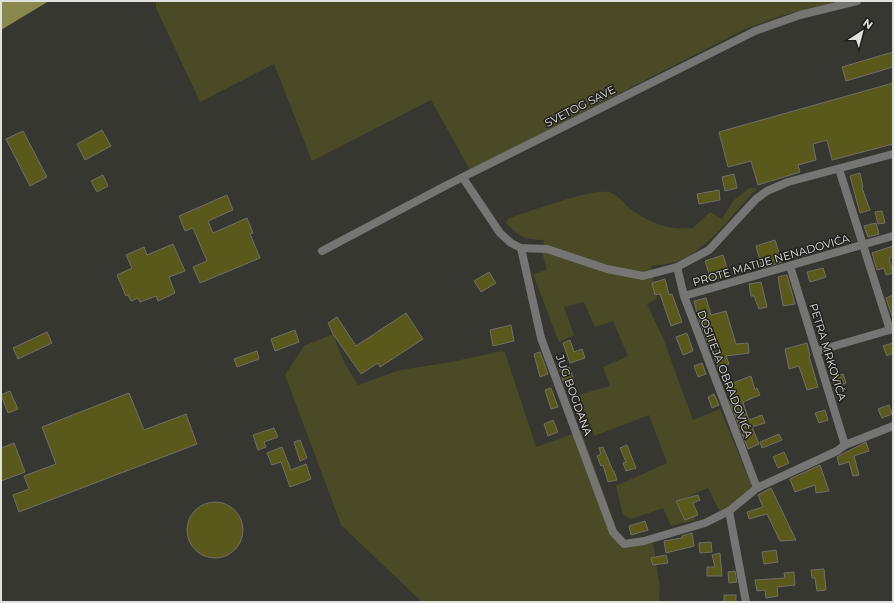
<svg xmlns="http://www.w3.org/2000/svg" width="894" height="603" font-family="Montserrat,sans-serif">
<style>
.green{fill:#4a4a26}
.water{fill:#89884d}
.building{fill:#5a591c;stroke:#6f6f6a}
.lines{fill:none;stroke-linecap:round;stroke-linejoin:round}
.minor{stroke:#757573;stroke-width:8}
.labels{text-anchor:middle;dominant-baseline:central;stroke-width:3;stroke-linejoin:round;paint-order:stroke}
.street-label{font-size:11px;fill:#e0e0dd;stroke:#1e1e1c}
</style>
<rect width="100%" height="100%" fill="#373732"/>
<g class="green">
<polygon points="156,1 839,1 777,17 745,29 470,170 431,100 312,161 274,64 200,102 156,8"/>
<path d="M 749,188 L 757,188 C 734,212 707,252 675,262 C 668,264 659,265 651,266 L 657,299 L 647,304 L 663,338 L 693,420 L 720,409 L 753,489 L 731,507 L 719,511 L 708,488 L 685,498 L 695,520 L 671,526 L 663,508 L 631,519 L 623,515 L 616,486 L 667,463 L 649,415 L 594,436 L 578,395 L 610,386 L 603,367 L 628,356 L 613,321 L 595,327 L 584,302 L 564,307 L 574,335 L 559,342 L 533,274 L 547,270 L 542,252 L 544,240 C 525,240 519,236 506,223 L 509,218 C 529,212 592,188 609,192 C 616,194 623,202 628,207 C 647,222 668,231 693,228 L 710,212 L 722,219 L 733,201 Z"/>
<polygon points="333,334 344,362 358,385 400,370 451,362 502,351 505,353 536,447 581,431 618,533 620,547 653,543 660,588 659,602 422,602 341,525 285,375 304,346"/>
</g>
<polygon class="water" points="1,1 49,1 1,30"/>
<g class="building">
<polygon points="893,52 893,67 846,81 842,67"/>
<polygon points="893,83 893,144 832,160 827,140 813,144 816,160 798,165 800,172 758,185 751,161 728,167 719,132"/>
<polygon points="102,130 111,146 85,160 77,144"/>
<polygon points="23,131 47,177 30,186 6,139"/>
<polygon points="860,173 863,187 862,188 870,210 860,213 850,176"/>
<polygon points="734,174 737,188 725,191 722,177"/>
<polygon points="103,175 108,186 97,192 91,181"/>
<polygon points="719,190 720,200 699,204 697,194"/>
<polygon points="227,195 233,210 208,221 213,233 247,218 253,233 250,234 260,258 200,283 193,267 207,261 193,228 185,231 179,216"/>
<polygon points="882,211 885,223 878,224 875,212"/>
<polygon points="876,223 879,234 868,237 864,226"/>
<polygon points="775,240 782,262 762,268 756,246"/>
<polygon points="173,244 185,271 169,277 175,293 158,301 156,296 140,302 138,298 131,301 128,295 126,296 117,275 132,268 126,255 144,247 147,255"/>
<polygon points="893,246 893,257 889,258 893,273 886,275 884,268 877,270 872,253"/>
<polygon points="723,255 729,275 711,280 705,261"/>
<polygon points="823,268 826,277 810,282 807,272"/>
<polygon points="489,272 496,283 481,292 474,281"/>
<polygon points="787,275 795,304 783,306 778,277"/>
<polygon points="665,279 669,295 672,294 682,322 671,326 660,294 655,295 652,283"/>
<polygon points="761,282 767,307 759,309 754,296 751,296 749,284"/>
<polygon points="893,295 893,316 892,316 886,298"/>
<polygon points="706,298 711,315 726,311 736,344 748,343 749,353 726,356 729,364 718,367 712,350 710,350 698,317 694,301"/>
<polygon points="406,313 423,339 380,367 378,363 361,374 333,334 328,323 337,317 356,346"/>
<polygon points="511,325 514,341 493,346 490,330"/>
<polygon points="295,330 299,342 275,351 271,339"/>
<polygon points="47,332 52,343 18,359 13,348"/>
<polygon points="687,333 693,351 683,355 676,337"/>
<polygon points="570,340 574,352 582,349 585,358 570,363 563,343"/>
<polygon points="807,343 810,356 809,356 818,387 807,390 799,366 789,369 785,349"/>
<polygon points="893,343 893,353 887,356 883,346"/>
<polygon points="257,351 259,359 237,367 234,359"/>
<polygon points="540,352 548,374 540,377 534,354"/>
<polygon points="702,363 706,374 698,377 694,366"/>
<polygon points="569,367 574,380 564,383 560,370"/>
<polygon points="843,374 846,383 835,387 832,378"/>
<polygon points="751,376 755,390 757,388 760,395 743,402 745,409 749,420 762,415 765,423 752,427 759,444 748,449 729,400 735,398 730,384"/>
<polygon points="551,388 558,407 551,409 545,390"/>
<polygon points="10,391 18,409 8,413 1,395"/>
<polygon points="129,393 144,430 186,414 197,444 19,512 13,495 29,489 24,476 56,464 42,427"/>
<polygon points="714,394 719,405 712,408 708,397"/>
<polygon points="889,405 892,414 882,418 878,409"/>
<polygon points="825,410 828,420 819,423 815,413"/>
<polygon points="553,420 558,432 548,436 544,424"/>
<polygon points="274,428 278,437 264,442 266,447 258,450 253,435"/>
<polygon points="779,434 782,440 762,448 760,442"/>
<polygon points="300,440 307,458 300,461 294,442"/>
<polygon points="866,442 869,451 854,456 859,475 853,476 849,462 839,465 837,457"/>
<polygon points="14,443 25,472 1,481 1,448"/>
<polygon points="627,445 636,468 626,471 623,463 626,462 620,448"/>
<polygon points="282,447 291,470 306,464 311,479 290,487 281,462 272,465 267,453"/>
<polygon points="603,447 613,471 614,471 617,480 608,482 603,465 601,466 597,456 601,454 599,448"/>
<polygon points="784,452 789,463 778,468 773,457"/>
<polygon points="820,465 829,491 816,493 815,485 795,492 790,479"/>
<polygon points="771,488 796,540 780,541 767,514 749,519 747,512 763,507 758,495"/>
<polygon points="698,495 700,500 693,503 698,515 685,520 676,501"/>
<circle cx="215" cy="530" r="28"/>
<polygon points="645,521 648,530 631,535 629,526"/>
<polygon points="692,533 694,546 666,553 664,541 682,538 682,536"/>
<polygon points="711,542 712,552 700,553 699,543"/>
<polygon points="776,550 778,562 764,564 762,552"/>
<polygon points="720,553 722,576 707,576 707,567 715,567 712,555"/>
<polygon points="666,555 668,563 653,565 651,558"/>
<polygon points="824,569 826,590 817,591 815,578 812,578 811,570"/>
<polygon points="735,571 737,582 729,583 728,572"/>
<polygon points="794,572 795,585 777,587 778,596 766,598 765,590 757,591 755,580 785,578 784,573"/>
<rect x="724" y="595" width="12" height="7"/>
</g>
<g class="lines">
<g class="minor">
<polyline points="839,169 890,330"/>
<polyline points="463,178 500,233 511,243 521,248 547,249 607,269 643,276 677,267 709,250 756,199 767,191 788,182 893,154"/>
<polyline points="521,248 541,338 613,532 624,544 644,541 705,523 729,511 757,488 837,451 845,445 893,426"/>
<polyline points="322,251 447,185 755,31 800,15 857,1"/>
<polyline points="790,266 845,445"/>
<polyline points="677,267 684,296 757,488"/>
<polyline points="684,296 893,236"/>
<polyline points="817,351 893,329"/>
<polyline points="729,511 746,602"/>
</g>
</g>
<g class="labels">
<g class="street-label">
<text transform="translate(580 106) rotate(-27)">SVETOG SAVE</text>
<text transform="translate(771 260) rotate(-16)">PROTE MATIJE NENADOVIĆA</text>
<text transform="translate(828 352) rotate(73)">PETRA MRKOVIĆA</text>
<text transform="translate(725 374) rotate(69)">DOSITEJA OBRADOVIĆA</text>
<text transform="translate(574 395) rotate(70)">JUG BOGDANA</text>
</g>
</g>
<rect width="894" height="603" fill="none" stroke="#e0e0dd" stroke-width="4"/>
<g transform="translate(862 32) rotate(36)" stroke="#1e1e1c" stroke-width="3" paint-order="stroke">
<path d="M0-3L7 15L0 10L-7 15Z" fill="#e0e0dd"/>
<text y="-6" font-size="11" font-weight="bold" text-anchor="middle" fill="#e0e0dd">N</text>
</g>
</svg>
